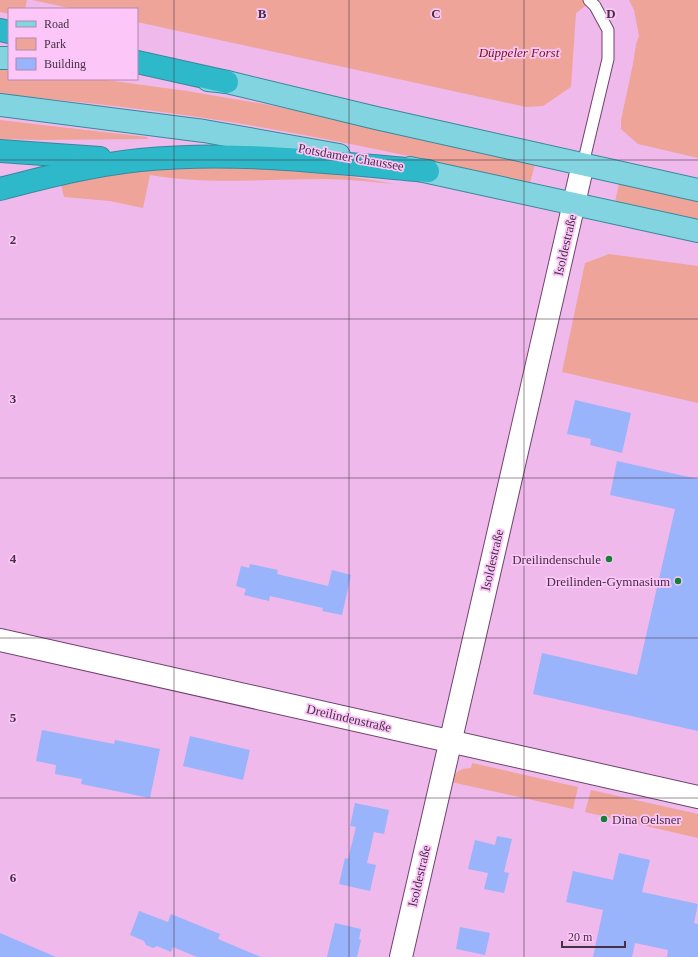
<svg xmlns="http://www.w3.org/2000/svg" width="698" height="957" font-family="'Times New Roman',serif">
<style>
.green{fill:#eea499}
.building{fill:#99b4fb}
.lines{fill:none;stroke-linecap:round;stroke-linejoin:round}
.lane-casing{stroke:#70426e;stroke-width:13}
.street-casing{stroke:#70426e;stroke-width:24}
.primary-casing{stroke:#36899c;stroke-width:24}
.highway-casing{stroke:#36899c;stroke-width:24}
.lane{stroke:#fff;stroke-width:11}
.street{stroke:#fff;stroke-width:22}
.primary{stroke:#82d5e0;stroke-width:22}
.highway{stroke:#2eb9cb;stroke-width:22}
.grid{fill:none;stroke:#453044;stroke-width:1;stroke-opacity:0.55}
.poi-dot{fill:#138036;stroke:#fcc6f9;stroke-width:1.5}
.labels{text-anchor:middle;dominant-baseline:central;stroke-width:3.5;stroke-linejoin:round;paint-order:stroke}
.park-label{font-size:13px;font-style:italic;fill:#751511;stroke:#fcc6f9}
.street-label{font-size:13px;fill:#453044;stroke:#fcc6f9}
.poi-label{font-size:13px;fill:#453044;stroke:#fcc6f9;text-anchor:end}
.grid-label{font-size:13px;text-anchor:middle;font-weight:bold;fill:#453044;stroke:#fcc6f9;stroke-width:3.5;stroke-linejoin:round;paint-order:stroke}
</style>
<rect width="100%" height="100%" fill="#efb9eb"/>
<g class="green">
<polygon points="0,0 27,0 25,9 9,9 9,14 0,12"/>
<polygon points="32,0 593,0 576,13 571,87 543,106 526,107 137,22 137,9 74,9"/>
<polygon points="629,0 698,0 698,158 638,144 621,129 621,120 633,64 636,44 639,36 634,10"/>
<path d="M 0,68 L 9,69 L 9,79 L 99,79 L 187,91 L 264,104 L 318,115 L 535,164 L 530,183 C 396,152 260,123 123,107 C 82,102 41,98 0,94 Z"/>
<polygon points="0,120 147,137 148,139 43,140 0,139"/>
<path d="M 191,166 C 229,167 267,167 305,171 C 335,174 365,179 396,184 C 371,182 347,179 323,179 C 265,179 207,185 150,175 L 143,208 L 110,201 L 64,197 L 61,184 L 130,172 Z"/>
<polygon points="619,183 698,201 698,220 615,202"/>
<polygon points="609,254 698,266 698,403 562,372 585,263"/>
<path d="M 472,763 L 578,787 L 573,809 L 451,782 C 455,772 460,768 471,768 Z"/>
<polygon points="591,790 698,814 698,838 585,812"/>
</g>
<g class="building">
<polygon points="575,400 631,413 622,453 590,445 591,439 567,434"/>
<polygon points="617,461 698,479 698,731 533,694 542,653 637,675 675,509 610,495"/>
<polygon points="250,564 278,570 277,574 328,586 332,570 351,575 342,615 322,611 323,608 270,596 269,601 244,595 246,589 236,586 241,566 249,568"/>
<polygon points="42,730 114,744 115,740 160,749 150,798 81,784 82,779 55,774 56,765 36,761"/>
<polygon points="190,736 250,750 243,780 183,766"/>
<polygon points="355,803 389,810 384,834 374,832 367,863 376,865 370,891 339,884 345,858 348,859 356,827 350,826"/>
<polygon points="497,836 512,839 504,872 509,873 504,893 484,889 488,873 468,869 475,840 495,845"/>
<polygon points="619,853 650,860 642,892 698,904 694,923 698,924 698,957 667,957 668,950 635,943 632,957 593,957 603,910 566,902 573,871 613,880"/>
<polygon points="139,911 168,922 171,914 220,934 218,939 261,957 197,957 173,947 171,952 157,946 153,948 146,945 144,941 130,935"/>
<polygon points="335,923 361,929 359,939 361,940 357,957 327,957"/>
<polygon points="460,927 490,933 485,955 456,949"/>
<polygon points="0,933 56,957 0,957"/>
</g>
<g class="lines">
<defs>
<polyline id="lane" points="583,164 608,59 608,30 595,6 589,0"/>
<g id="street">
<polyline points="0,640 698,797"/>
<polyline points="401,957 583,164"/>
</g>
<g id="primary">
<polyline points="0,58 9,58"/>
<polyline points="208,80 227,82 376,118 698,190"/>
<polyline points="0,105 204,131 339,155"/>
<polyline points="410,168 698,231"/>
</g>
<g id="highway">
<polyline points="0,30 9,32"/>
<polyline points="137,62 227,82"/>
<polyline points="0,151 100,158"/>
<path d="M 0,189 C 46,177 92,165 140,160 C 235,150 333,163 428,171"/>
</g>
</defs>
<use href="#lane" class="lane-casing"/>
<use href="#street" class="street-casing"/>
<use href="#primary" class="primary-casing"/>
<use href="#highway" class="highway-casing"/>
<use href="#lane" class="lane"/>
<use href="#street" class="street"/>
<use href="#primary" class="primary"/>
<use href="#highway" class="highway"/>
</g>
<path class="grid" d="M 174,0 L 174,957M 349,0 L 349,957M 524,0 L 524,957M 0,160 L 698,160M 0,319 L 698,319M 0,478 L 698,478M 0,638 L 698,638M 0,798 L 698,798"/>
<g class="poi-dot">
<circle cx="609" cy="559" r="4"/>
<circle cx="678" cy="581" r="4"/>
<circle cx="604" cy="819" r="4"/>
</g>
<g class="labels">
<g class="park-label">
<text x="519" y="52">Düppeler Forst</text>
</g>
<g class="street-label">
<text transform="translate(351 157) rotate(10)">Potsdamer Chaussee</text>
<text transform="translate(565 245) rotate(-77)">Isoldestraße</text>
<text transform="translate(492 560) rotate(-77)">Isoldestraße</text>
<text transform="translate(349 718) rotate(13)">Dreilindenstraße</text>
<text transform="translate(419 876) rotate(-77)">Isoldestraße</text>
</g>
<g class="poi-label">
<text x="601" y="559">Dreilindenschule</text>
<text x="670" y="581">Dreilinden-Gymnasium</text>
<text x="612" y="819" text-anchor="start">Dina Oelsner</text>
</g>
</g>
<g class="grid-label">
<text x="262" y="18">B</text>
<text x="436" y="18">C</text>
<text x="611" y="18">D</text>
<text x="13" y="244">2</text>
<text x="13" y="403">3</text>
<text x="13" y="563">4</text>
<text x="13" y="722">5</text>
<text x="13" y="882">6</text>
</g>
<rect x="8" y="8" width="130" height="72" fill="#fcc6f9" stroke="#b38ab1"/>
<rect x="16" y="21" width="20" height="6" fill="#82d5e0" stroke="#b38ab1"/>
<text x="44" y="28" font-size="12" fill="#453044">Road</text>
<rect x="16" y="38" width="20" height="12" fill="#eea499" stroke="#b38ab1"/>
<text x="44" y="48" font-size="12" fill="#453044">Park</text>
<rect x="16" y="58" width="20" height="12" fill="#99b4fb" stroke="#b38ab1"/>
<text x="44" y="68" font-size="12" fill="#453044">Building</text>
<path d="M562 941v6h63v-6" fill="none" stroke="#453044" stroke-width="2"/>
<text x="568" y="941" font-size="12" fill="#453044" stroke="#fcc6f9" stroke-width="3" paint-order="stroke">20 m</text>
</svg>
